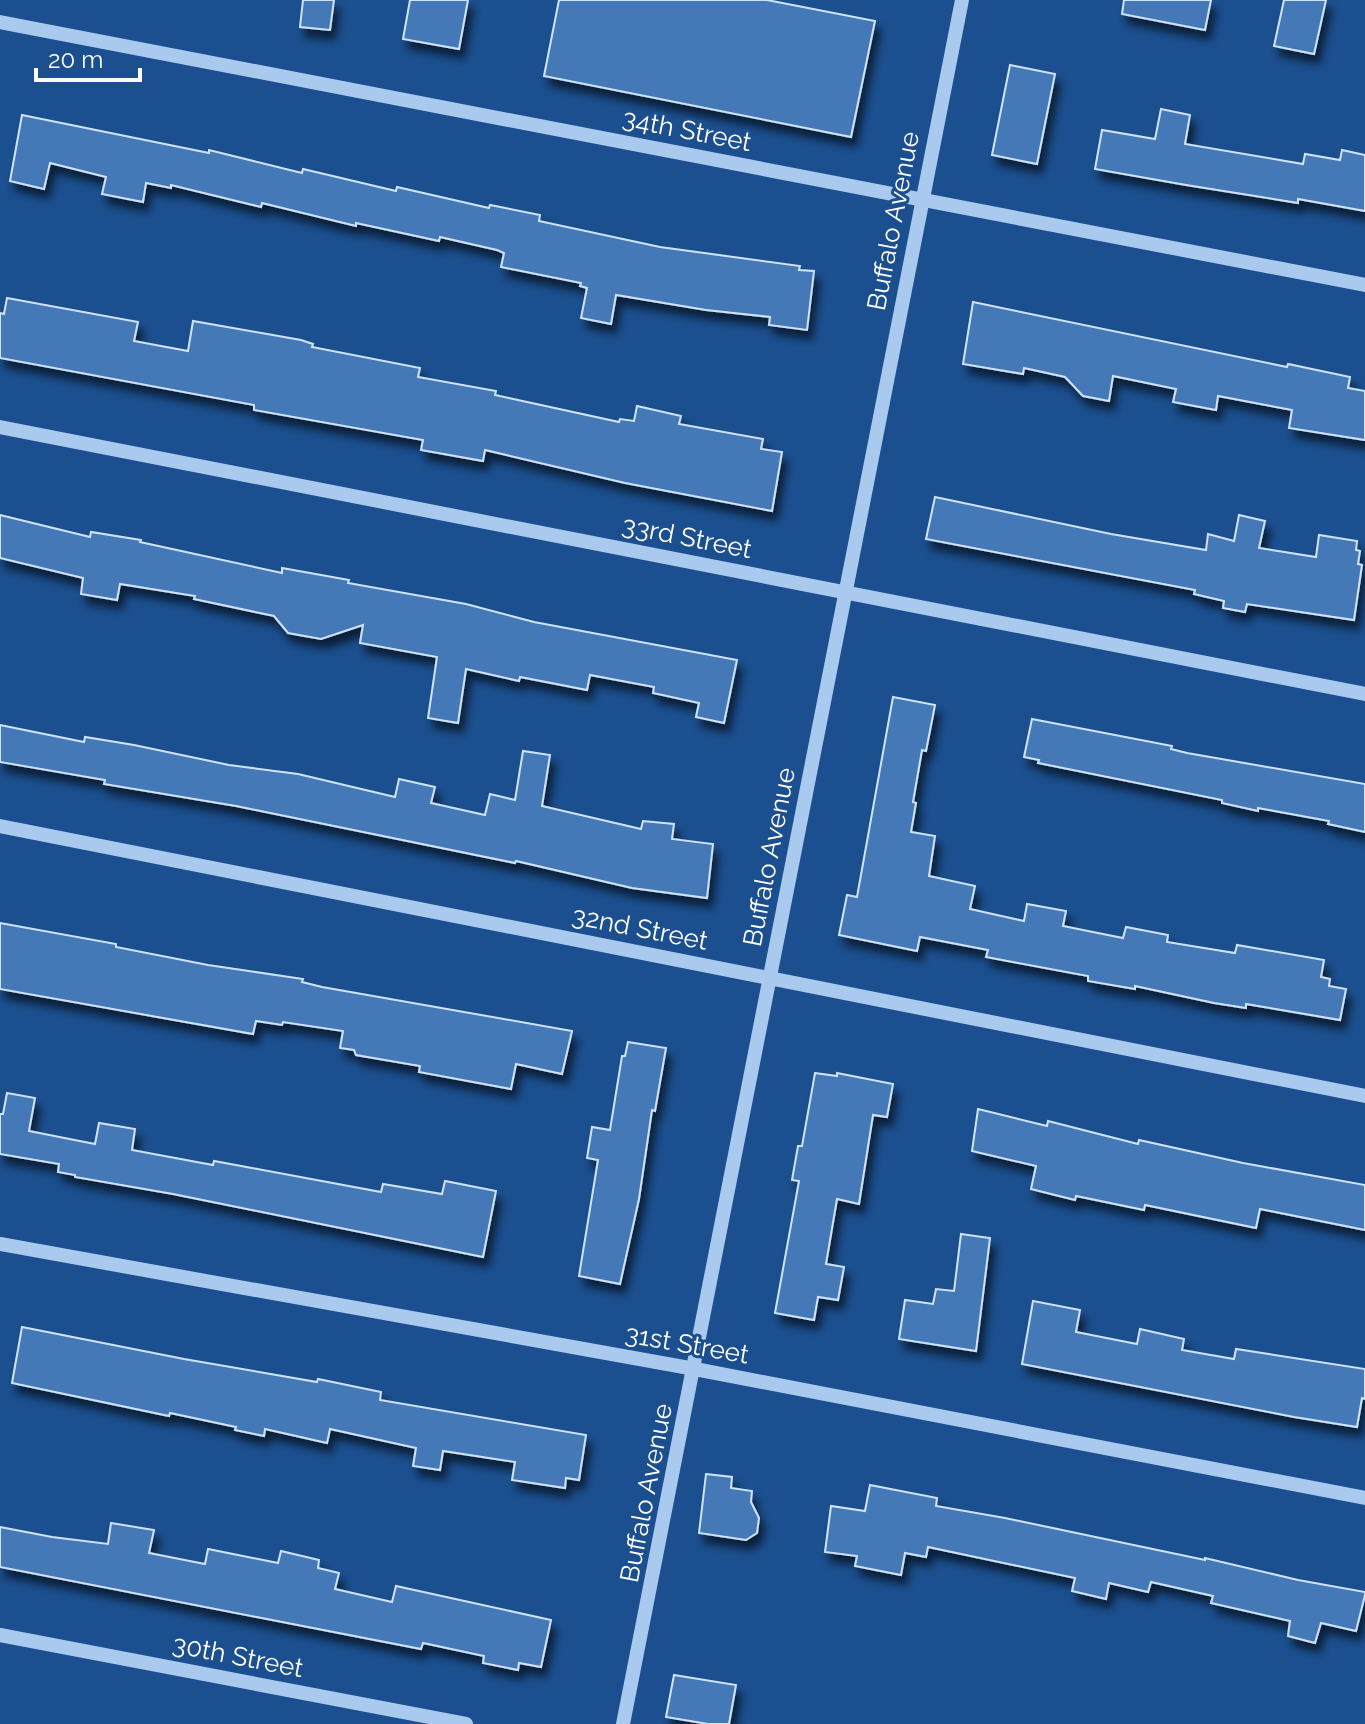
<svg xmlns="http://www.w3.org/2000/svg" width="1365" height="1724" font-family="Raleway,sans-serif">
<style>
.building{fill:#4478b7;stroke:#cfe3fa;stroke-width:2;filter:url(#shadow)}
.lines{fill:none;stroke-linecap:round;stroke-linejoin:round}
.minor{stroke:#a9c9ee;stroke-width:14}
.labels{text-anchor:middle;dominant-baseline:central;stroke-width:6;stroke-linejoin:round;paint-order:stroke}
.street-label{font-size:26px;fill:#fff;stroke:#1b4f8f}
</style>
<defs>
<filter id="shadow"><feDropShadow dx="5" dy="9" stdDeviation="4" flood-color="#0009"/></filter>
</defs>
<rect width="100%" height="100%" fill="#1b4f8f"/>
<g class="building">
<polygon points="303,0 334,0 330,30 300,27"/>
<polygon points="410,0 468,0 459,49 403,39"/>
<polygon points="559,0 767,0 875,21 851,137 544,76"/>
<polygon points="1124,0 1211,0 1205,30 1122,14"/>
<polygon points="1284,0 1326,0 1314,54 1274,46"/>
<polygon points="1010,65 1055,74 1037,164 992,155"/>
<polygon points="1161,109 1190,115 1185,144 1303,164 1305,154 1340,160 1342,150 1365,155 1365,211 1298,199 1298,203 1186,185 1095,169 1102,130 1155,139"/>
<polygon points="22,115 209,153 209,150 302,173 303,169 396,191 397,187 489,208 490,205 540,215 539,221 660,247 800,266 799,270 814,271 807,330 769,325 770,317 706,310 616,295 611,324 581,318 587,288 580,286 581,283 501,267 504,253 497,250 440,237 439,241 356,223 356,226 262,203 261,207 171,185 171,188 146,183 143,202 102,194 106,177 50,163 44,189 10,181"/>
<polygon points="7,298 138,322 134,341 188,351 193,321 301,340 313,344 312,347 420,368 418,377 496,391 495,395 619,422 620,419 634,421 637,406 681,416 679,424 763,439 761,449 782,452 772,511 625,483 485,450 483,461 421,450 423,440 254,410 254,405 0,358 0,313 4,314"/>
<polygon points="973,302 1287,367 1288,364 1350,377 1348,388 1365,391 1365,440 1289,428 1292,410 1218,396 1216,410 1173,402 1176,389 1113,376 1109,401 1083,396 1065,377 1024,368 1023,374 963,364"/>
<polygon points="935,497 1111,534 1206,550 1208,534 1234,541 1239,515 1265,521 1259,548 1316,557 1319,535 1357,541 1356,550 1360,551 1358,564 1362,565 1354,620 1247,604 1245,612 1223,608 1224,601 1194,594 1195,590 926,539"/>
<polygon points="0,515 90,537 91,532 141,540 140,542 282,573 282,568 349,580 348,583 466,604 534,622 737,660 724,723 696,717 699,703 653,693 654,687 590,675 587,690 520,677 519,681 466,669 458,723 428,718 437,657 360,643 363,625 321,639 288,633 274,616 194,599 195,596 120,584 117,600 81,594 83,578 0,558"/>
<polygon points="893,697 935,705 926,751 922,750 913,802 916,803 911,832 935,836 929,876 975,886 970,909 1024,921 1027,904 1066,911 1063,926 1123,938 1126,927 1168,935 1167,942 1235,953 1237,945 1324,960 1321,977 1330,979 1329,986 1346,989 1340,1020 1246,1004 1246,1008 1214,1003 1135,986 1135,989 1088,981 1088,976 986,957 988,950 920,937 917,951 839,935 847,895 857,897"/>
<polygon points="1032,719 1172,746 1171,749 1187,753 1365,784 1365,832 1328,824 1329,821 1258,808 1258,811 1222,803 1222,800 1038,763 1039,760 1024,757"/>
<polygon points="0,725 84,742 85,737 134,745 229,765 298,774 395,797 399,779 435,787 431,803 485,815 490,794 515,800 523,751 550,755 542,806 641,829 643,821 674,824 672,839 713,844 707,898 632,888 516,861 515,863 236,806 104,784 105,780 0,762"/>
<polygon points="0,923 116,944 116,947 208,965 303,979 302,982 322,987 572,1031 562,1074 516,1064 511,1089 419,1072 420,1066 356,1055 354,1050 340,1048 343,1031 283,1022 282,1025 256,1021 253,1034 0,989"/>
<polygon points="628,1042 666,1048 655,1111 652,1110 639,1199 620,1284 579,1276 598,1160 587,1158 592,1127 610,1130 622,1056 625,1056"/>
<polygon points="815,1073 837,1076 837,1073 893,1084 887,1117 873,1115 859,1204 837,1199 826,1264 844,1267 838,1300 818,1297 814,1320 775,1313 799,1181 792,1180 798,1146 802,1146"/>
<polygon points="7,1093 35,1098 29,1131 95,1144 99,1123 135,1129 132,1150 213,1165 214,1161 381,1192 383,1184 442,1194 445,1181 496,1191 483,1257 173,1194 75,1177 75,1175 58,1172 59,1164 0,1154 0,1114 3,1114"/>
<polygon points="978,1109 1047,1126 1048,1121 1138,1144 1139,1140 1243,1163 1365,1185 1365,1230 1260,1209 1256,1228 1145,1205 1144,1210 1076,1196 1075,1200 1031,1189 1036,1166 972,1151"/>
<polygon points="961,1234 990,1238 976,1351 899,1339 905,1300 933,1304 936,1289 954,1291"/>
<polygon points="1033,1301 1080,1310 1076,1332 1137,1344 1140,1329 1184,1339 1182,1350 1234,1359 1236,1349 1365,1369 1365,1399 1362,1398 1357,1427 1294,1417 1022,1364"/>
<polygon points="22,1327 184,1359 317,1382 318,1379 381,1392 380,1400 586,1435 579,1480 566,1478 565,1488 512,1480 515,1462 443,1451 440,1470 413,1466 416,1448 330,1429 327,1443 265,1429 264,1436 235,1430 236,1427 170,1413 169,1416 12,1383"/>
<polygon points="706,1474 732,1477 731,1488 752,1491 751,1502 759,1518 757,1533 746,1540 699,1533"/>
<polygon points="870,1485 937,1498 936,1506 1005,1518 1205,1560 1205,1558 1298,1580 1365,1592 1365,1595 1356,1631 1321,1623 1315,1643 1288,1636 1290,1621 1211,1603 1213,1596 1151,1582 1148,1592 1109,1583 1106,1599 1072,1591 1075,1578 928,1547 926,1557 905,1553 901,1575 855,1566 857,1556 825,1552 831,1506 865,1511"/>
<polygon points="111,1523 154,1530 149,1553 205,1564 208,1549 278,1563 281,1551 319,1560 318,1568 339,1573 335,1589 392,1602 396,1586 551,1620 541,1667 519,1663 518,1670 483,1663 484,1656 423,1643 421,1649 0,1567 0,1527 52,1537 108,1544"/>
<polygon points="674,1675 736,1685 729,1724 708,1724 666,1717"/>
</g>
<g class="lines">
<g class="minor">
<polyline points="0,22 1365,285"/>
<polyline points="0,427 1365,694"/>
<polyline points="0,826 1365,1096"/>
<polyline points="0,1244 695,1369 1365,1498"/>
<polyline points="0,1635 466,1724"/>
<polyline points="623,1724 962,0"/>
</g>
</g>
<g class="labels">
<g class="street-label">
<text transform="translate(687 130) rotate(11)">34th Street</text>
<text transform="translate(893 221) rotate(-79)">Buffalo Avenue</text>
<text transform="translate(687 537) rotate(11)">33rd Street</text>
<text transform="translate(769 857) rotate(-79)">Buffalo Avenue</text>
<text transform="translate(640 928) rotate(11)">32nd Street</text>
<text transform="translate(687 1344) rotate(10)">31st Street</text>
<text transform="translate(646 1493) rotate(-79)">Buffalo Avenue</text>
<text transform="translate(238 1656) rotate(11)">30th Street</text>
</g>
</g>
<path d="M36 68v12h104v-12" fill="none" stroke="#ffffff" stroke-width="4"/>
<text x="48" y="68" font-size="24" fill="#ffffff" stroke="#1b4f8f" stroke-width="6" paint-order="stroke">20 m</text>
</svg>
